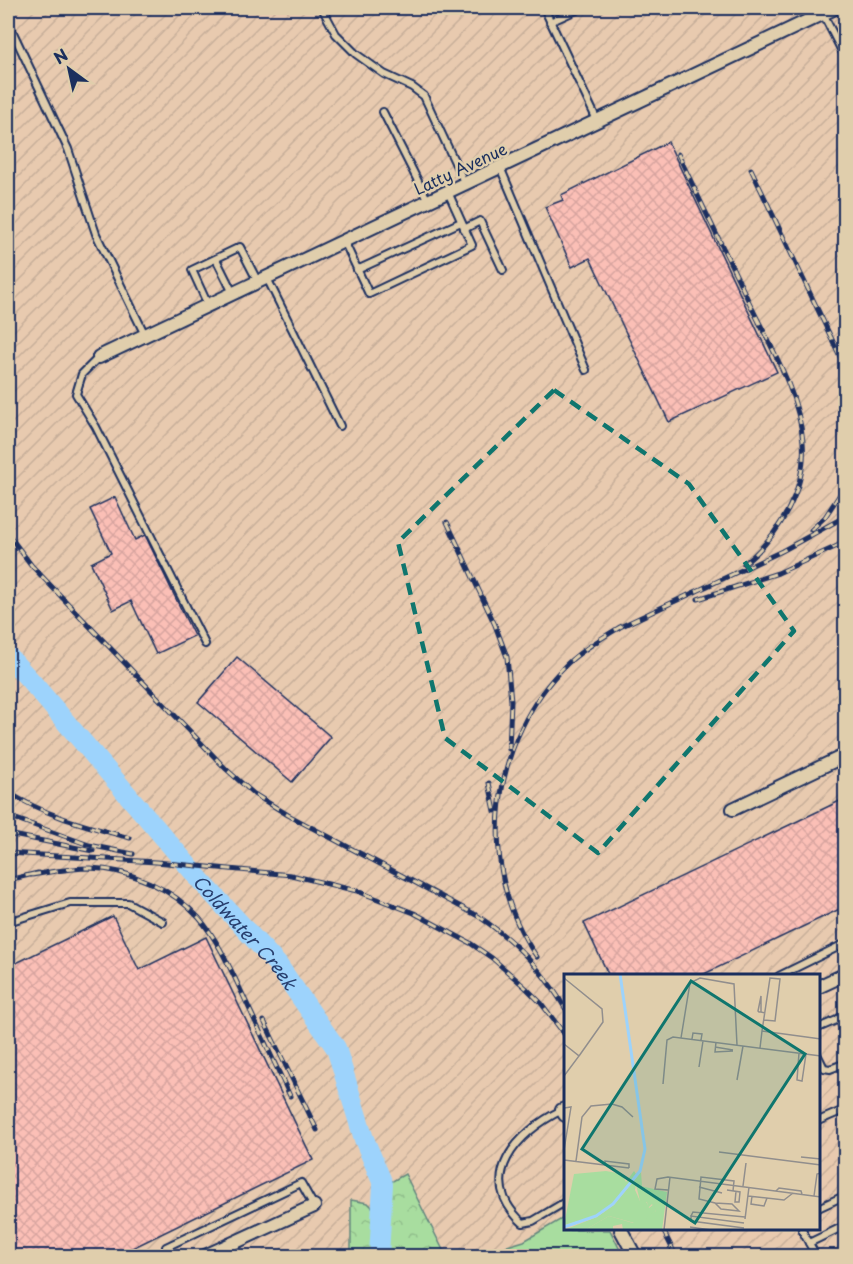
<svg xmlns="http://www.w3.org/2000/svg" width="853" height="1264" font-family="'Playpen Sans',sans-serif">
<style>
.industrial{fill:url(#industrial-furrows);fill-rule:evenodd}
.green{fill:#a8dd9f;stroke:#62867e;stroke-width:1.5}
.forest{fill:url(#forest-crowns);stroke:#62867e;stroke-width:1.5}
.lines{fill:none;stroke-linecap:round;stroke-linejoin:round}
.river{stroke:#9dd3fc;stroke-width:20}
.building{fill:url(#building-cross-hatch);stroke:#1b2f5e;stroke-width:1.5}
.lane-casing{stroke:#1b2f5e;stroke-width:10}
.street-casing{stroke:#1b2f5e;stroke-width:16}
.lane{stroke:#e0ceac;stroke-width:6}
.street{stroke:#e0ceac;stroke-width:12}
.rail-casing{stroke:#1b2f5e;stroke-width:5}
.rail{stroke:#e0ceac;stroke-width:3;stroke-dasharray:9;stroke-linecap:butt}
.marked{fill:none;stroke:#0f766e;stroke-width:4.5;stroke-dasharray:12 8;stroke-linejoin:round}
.labels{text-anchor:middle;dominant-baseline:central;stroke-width:5;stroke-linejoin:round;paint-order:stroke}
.street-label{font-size:16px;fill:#1b2f5e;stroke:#e0ceac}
.water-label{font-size:18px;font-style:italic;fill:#283f6e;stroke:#e0ceac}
.inset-river{fill:none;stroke:#9dd3fc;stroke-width:3}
.inset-road{fill:none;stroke:#918e8d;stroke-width:1.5}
.view{fill:#0f766e;fill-opacity:0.15;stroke:#0f766e;stroke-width:3}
.inset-edge{fill:none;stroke:#1b2f5e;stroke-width:3}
</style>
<defs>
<pattern id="industrial-furrows" width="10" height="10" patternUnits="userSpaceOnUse" patternTransform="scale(1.5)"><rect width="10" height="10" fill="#e8caaf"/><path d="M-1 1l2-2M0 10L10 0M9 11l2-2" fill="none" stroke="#c6ae99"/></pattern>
<pattern id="forest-crowns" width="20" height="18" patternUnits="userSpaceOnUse" patternTransform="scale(1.5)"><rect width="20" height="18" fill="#a8dd9f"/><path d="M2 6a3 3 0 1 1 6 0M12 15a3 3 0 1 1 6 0" fill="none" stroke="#90be8b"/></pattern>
<pattern id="building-cross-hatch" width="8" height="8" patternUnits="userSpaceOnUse" patternTransform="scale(1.5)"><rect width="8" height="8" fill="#fbbfb6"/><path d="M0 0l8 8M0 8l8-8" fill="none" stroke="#d7a49f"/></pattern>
</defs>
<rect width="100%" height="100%" fill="#e0ceac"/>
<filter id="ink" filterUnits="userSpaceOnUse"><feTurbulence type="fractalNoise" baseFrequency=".0167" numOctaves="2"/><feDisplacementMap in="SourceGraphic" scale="12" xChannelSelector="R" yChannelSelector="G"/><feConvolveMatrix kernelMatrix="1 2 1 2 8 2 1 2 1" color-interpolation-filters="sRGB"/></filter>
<g filter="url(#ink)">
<path class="industrial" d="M 8,8 L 845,8 L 845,1256 L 8,1256 ZM 565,976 L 818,976 L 818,1230 L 565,1230 Z"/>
<polygon class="green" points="565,1217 565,1230 610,1230 623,1256 446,1256 494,1250 524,1241"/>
<g class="forest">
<polygon points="405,1174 446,1256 386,1256 389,1183"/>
<polygon points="351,1200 368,1203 374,1209 373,1256 351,1256"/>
</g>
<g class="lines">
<path class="river" id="s1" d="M 8,656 L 30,680 L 201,881 L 278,965 L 336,1048 L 364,1139 L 383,1184 L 379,1256"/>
</g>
<g class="building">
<polygon points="668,142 777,372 669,422 590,258 572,267 545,207 563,200 561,195"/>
<polygon points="115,497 135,540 145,535 194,636 156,654 131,601 113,610 91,563 111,553 90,509"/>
<polygon points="237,657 331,737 292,782 198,702"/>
<polygon points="846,798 846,906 700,976 609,976 584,923"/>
<polygon points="113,916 139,970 206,937 313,1160 114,1257 8,1257 8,967"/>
</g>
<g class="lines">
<defs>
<g id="lane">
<polyline points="322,8 336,34 356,54 384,74 412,87 424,96 465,184"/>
<polyline points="544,8 597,120"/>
<polyline points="823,14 846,59"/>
<polyline points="8,22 68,149 96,234 145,335"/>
<polyline points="550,22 581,8"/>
<polyline points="383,112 428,201"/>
<polyline points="500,167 586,370"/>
<polyline points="464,229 480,221 503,270"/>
<polyline points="344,241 369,294 472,245 448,192"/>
<polyline points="216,259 233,293"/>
<polyline points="357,270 461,222"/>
<polyline points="267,278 340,426"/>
<polyline points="208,305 192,270 240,247 258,282"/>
<polyline points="99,357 82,374 76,394 96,427 205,644"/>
<polyline points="8,922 70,903 128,903 163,922"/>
<polyline points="779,976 846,943"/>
<polyline points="839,1018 846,1034"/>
<polyline points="818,1028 846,1016"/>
<polyline points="818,1056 824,1068 830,1069 846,1063"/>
<path d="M 562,1110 C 517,1132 474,1179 523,1223 L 533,1221 L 565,1202"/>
<polyline points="818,1121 846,1109"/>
<polyline points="818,1208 846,1195"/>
<polyline points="802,1230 809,1243"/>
<polyline points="170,1256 166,1247 301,1183 314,1206"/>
<polyline points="816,1256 809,1243 846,1225"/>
</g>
<g id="street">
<polyline points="99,357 835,8"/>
<polyline points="733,809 846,755"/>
<polyline points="818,987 846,974"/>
<polyline points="565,1109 562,1110 565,1115"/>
<polyline points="621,1230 635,1256"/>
<polyline points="205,1256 314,1206"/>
</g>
</defs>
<use href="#lane" class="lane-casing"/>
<use href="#street" class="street-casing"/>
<use href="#lane" class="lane"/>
<use href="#street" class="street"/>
<defs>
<g id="rail">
<path d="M 678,154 C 702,205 727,256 751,306 C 772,349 799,394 803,442 C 807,488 779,536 744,564"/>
<polyline points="751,169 846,369"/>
<polyline points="447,522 495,625 507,657 511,701 509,749"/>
<polyline points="811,530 825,517 846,485"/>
<path d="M 8,534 L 32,566 L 226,769 L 254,794 L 288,815 L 478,916 C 515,941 543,970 565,1008"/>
<polyline points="698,599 778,573 846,542"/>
<polyline points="489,783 495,811"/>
<path d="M 8,792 C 46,816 87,826 130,838"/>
<polyline points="8,816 89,845 133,854"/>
<polyline points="8,834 93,851"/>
<polyline points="8,853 156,862 291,875 357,891 414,913 470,943 492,958 526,988 541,1003 565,1035"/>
<path d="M 31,875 C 51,872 70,868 90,868 C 129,869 173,889 199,918 C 218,940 230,968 242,993 C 258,1028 274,1062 290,1096"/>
<polyline points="8,880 38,873"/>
<path d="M 537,957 C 474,869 490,738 568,663 C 583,649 602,638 620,627 L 782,551 L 846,516"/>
<polyline points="264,1021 317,1130"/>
<polyline points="663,1230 676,1256"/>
</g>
</defs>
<use href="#rail" class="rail-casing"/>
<use href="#rail" class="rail"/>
</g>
</g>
<path class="marked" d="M 554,390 L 689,484 L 794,631 L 598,853 L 445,738 L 398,542 Z"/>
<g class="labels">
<g class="street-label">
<text transform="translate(460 168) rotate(-25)">Latty Avenue</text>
</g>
<g class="water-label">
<text stroke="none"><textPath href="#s1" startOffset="364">Coldwater Creek</textPath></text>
</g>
</g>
<g transform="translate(564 974)">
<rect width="256" height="256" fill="#e0ceac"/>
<path d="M 72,211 L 103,218 L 98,256 L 59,256 L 58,250 L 49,252 L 49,256 L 21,256 L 45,242 L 69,249 L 92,237 L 88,230 L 84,234 L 83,228 L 76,227 Z" fill="#a8dd9f"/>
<path d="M 42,197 L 58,200 L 62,208 L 70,197 L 72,200 L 49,229 L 32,242 L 0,251 L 10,200 ZM 77,198 L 78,212 L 72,211 L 71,216 L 76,227 L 81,225 L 85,234 L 90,230 L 92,237 L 74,250 L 45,242 L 21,256 L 0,256 L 33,243 L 50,231 Z" fill="#a8dd9f"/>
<path class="inset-river" d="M 0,253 L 32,242 L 49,230 L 76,197 L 81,175 L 56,0"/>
<path class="inset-road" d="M 0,4 L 38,35 L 39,48 L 15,82M 197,38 L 197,22 L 194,37 L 195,38 L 197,38 L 201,39M 198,57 L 257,65M 117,64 L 126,9 L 136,4 L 170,10 L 173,71M 128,65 L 129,59 L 138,60 L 137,66M 152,68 L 151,78 L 169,77M 0,70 L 15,82 L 0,102M 151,73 L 169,76M 196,74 L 198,57 L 206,4 L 216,5 L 211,47 L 200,46M 235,79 L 233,106 L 238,107 L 242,80M 135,93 L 139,67M 173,106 L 179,72M 99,110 L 103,66 L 109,63 L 257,82M 0,134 L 7,133 L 0,176M 155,178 L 257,191M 237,183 L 257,185M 0,186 L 65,194M 12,187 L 18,143 L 27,132 L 48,130 L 58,133 L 69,143M 41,191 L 41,187 L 65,190 L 65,194M 179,212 L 182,189M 135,213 L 158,219M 104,216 L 91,215 L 93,205 L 104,203 L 257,223M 163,216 L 176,218 L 175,228 L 171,228 L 172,217M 212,217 L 215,214 L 237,217 L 238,220M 184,222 L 220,226 L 229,219M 188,222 L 187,230 L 200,232 L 203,224M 250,222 L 253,200 L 257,199M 151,229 L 168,230 L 175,237 L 157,235 L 151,229 L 135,225 L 137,203 L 170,207 L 169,217M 127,242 L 129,238 L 181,243M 181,245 L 185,213M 126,253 L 147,256M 180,254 L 127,247 L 127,242 L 180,249M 100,256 L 106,203"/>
<path class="view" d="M 127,7 L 241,80 L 131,249 L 18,175 Z"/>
<rect width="256" height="256" class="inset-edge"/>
</g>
<rect width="853" height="1264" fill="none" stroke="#e0ceac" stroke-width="30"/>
<rect x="15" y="15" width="823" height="1234" fill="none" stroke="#1b2f5e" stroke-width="2" filter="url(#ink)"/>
<g transform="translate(69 69) rotate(327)" stroke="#e0ceac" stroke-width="4.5" paint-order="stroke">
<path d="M0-4.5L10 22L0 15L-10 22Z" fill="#1b2f5e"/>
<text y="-9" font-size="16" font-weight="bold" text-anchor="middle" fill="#1b2f5e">N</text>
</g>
</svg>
